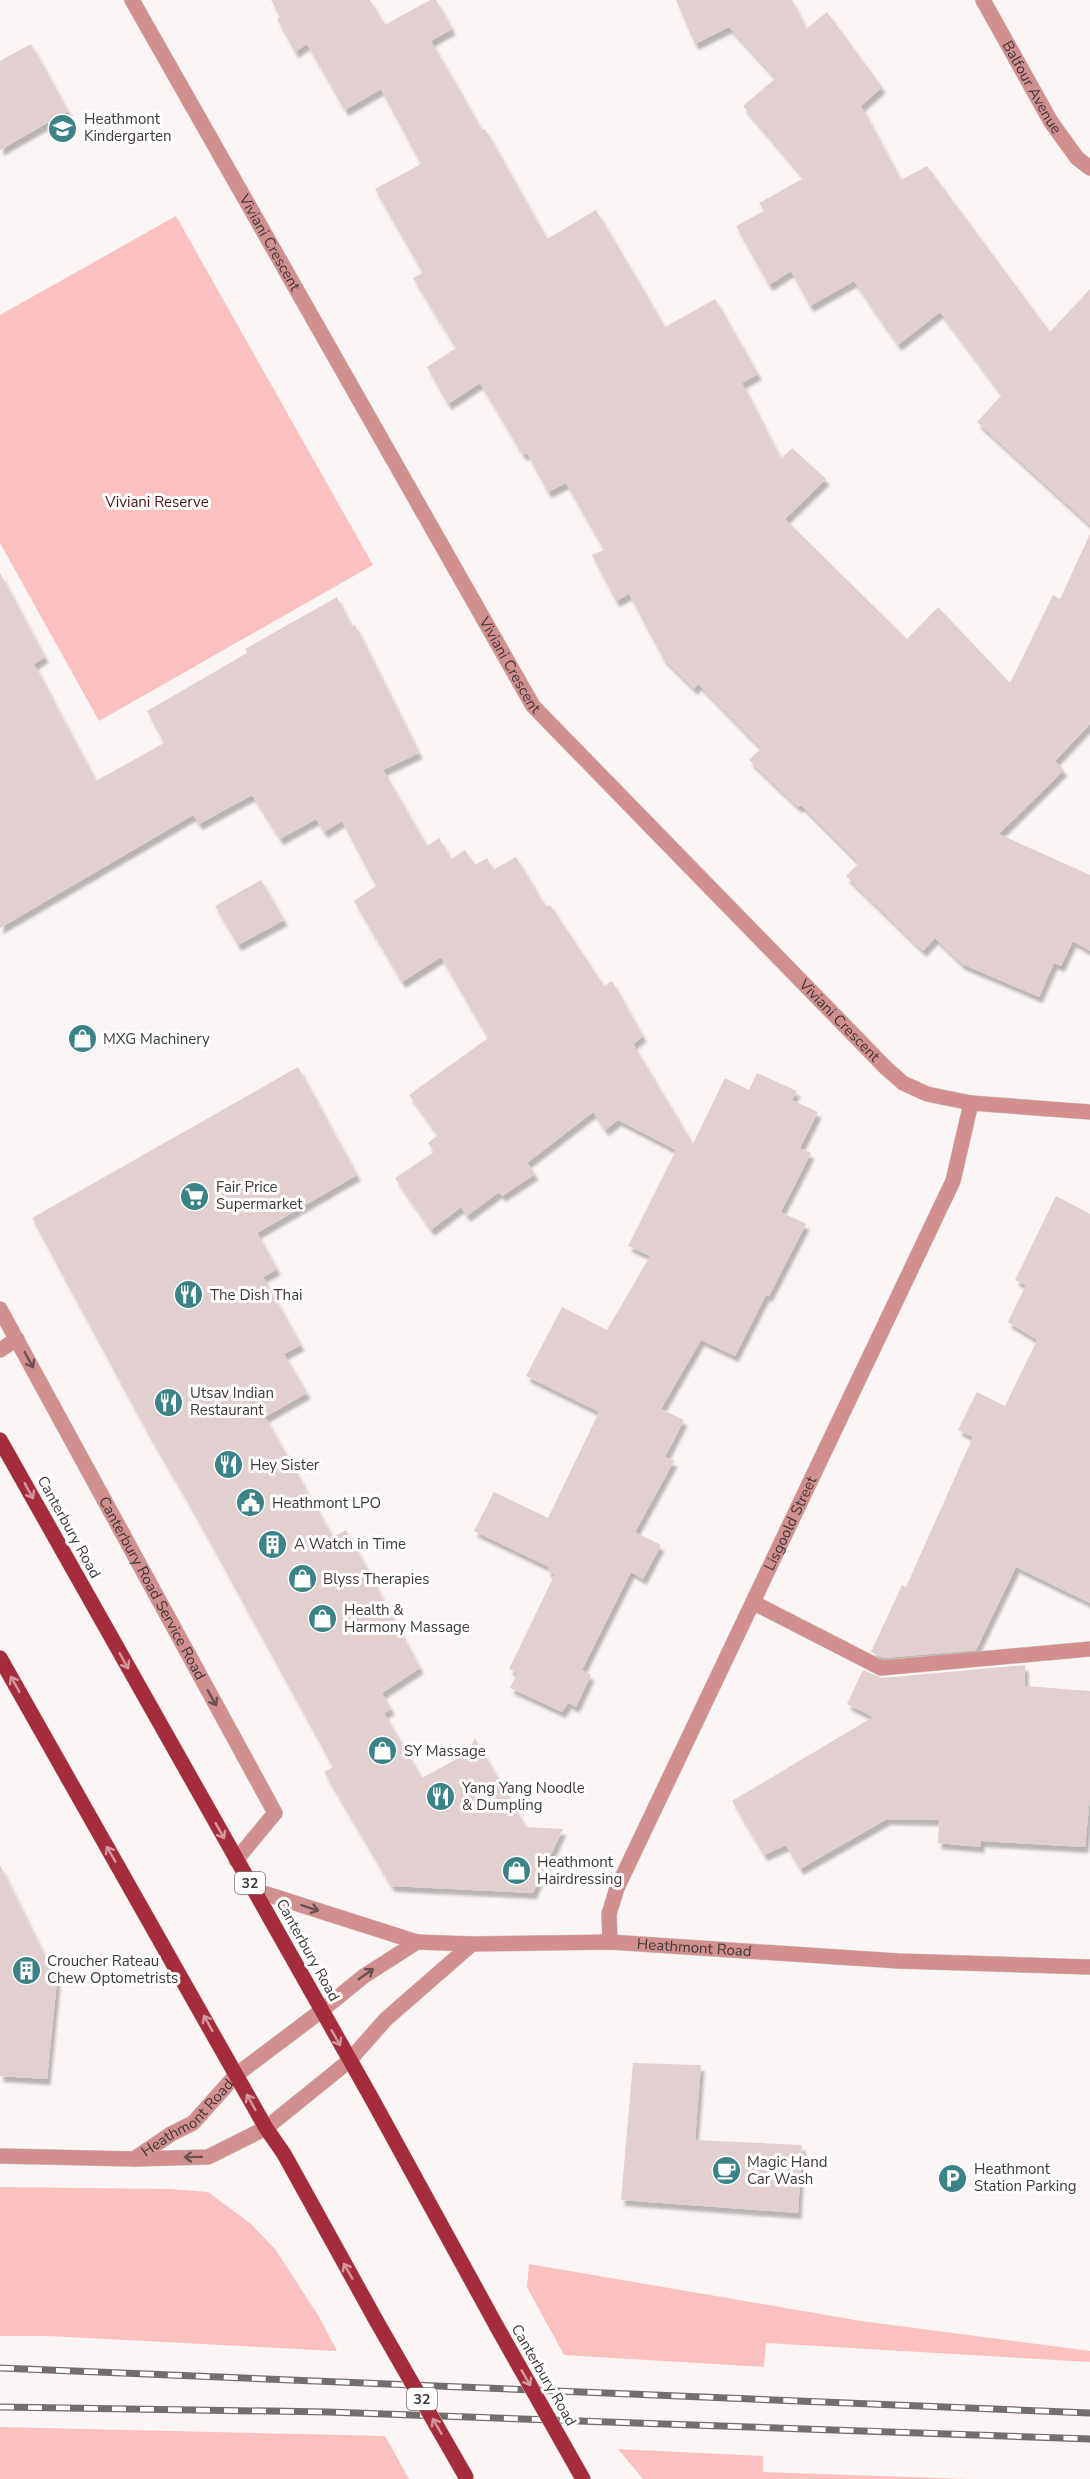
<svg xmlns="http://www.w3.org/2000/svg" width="1090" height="2479" font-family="'Nunito Sans',sans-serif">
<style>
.green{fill:#fbc1c1}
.building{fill:#e2d0d0;filter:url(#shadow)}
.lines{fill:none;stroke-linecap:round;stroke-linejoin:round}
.minor-casing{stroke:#d6cfcf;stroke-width:16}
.major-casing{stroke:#d6cfcf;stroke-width:16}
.minor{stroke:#d28f90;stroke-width:15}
.major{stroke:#a52d3b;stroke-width:15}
.rail-casing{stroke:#746d6d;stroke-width:7}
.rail{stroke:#fff;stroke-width:4.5;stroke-dasharray:14;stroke-linecap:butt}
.major-bridge-casing{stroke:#d6cfcf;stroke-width:16;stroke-linecap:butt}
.major-bridge{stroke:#a52d3b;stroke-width:15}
.oneway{stroke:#6b5252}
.oneway2{stroke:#d2969d}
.labels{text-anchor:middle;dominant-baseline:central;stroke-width:6;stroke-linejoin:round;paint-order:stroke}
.shield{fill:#fff;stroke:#797474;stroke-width:1.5}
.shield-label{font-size:14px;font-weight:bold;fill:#3f3838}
.street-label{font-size:15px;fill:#3f3838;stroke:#fff}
.poi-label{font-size:15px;fill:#3f3838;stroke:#fff;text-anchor:start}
.park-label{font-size:15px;fill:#501219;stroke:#fff}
</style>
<defs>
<filter id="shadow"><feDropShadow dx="3.5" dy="6" stdDeviation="1.5" flood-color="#0004"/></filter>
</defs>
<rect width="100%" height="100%" fill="#fcf5f5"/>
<g class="green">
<polygon points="176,216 373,565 99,721 0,543 0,315"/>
<polygon points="0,2187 170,2189 208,2192 251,2224 275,2249 318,2315 337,2351 48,2336 0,2336"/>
<polygon points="529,2264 861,2321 1090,2351 1090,2362 766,2343 764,2367 564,2355 527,2287"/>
<polygon points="0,2427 385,2436 409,2479 0,2479"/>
<polygon points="618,2449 763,2456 763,2472 970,2479 643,2479"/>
</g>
<g class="building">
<polygon points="271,0 370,0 385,25 430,0 436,0 452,29 431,41 482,130 485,129 547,239 596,210 665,327 715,299 758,374 742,383 781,459 792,448 826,479 785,519 907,639 938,607 1010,683 1053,595 1060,599 1090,534 1090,724 1055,761 1064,770 999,834 1090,875 1090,951 1073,941 1061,966 1054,963 1039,997 962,964 935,938 923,951 846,876 859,863 801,805 798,807 749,760 761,748 698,684 694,689 663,658 629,594 616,601 592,555 604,550 566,483 548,492 527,453 523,455 480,383 448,404 427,367 456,348 413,278 423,273 375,189 421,164 381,89 345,110 307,44 295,52 277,19 280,17"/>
<polygon points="676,0 792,0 806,29 827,12 882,87 861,106 901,180 927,166 1050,332 1090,289 1090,525 977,422 1002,395 940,312 898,345 854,281 810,306 791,271 769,285 736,226 764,211 759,203 804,178 743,106 776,78 729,27 695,44"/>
<polygon points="31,44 68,111 0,150 0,61"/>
<polygon points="0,573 45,657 34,664 96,781 164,743 147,711 247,653 245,649 337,597 351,626 355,625 419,753 383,770 427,846 439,838 451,859 465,850 475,865 487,858 493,870 516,857 546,907 550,905 604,986 612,981 643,1036 633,1044 693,1144 725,1078 749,1090 757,1073 797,1091 792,1100 818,1112 800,1148 811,1153 781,1212 806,1224 769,1296 766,1295 735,1356 701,1340 661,1409 684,1420 665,1457 674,1461 635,1532 661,1545 643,1579 631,1572 582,1670 591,1675 576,1707 568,1703 562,1712 510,1688 517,1673 509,1669 555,1574 547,1571 549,1567 474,1531 494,1492 548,1518 599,1412 526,1376 562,1307 607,1330 650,1256 628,1246 676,1150 618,1120 605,1130 593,1112 527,1163 535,1174 502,1196 499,1192 467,1216 461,1207 431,1230 395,1178 434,1152 428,1143 438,1135 409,1095 488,1038 441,957 402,982 354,901 376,886 342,821 324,832 316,819 280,839 252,795 199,824 193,815 0,928"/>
<polygon points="261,880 284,920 238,945 215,906"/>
<polygon points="298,1067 357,1175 257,1233 277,1269 263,1277 301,1345 284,1354 307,1393 265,1417 333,1537 346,1530 420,1668 382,1693 391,1709 384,1713 422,1778 464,1755 466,1757 475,1738 526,1827 563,1829 533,1893 391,1886 324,1772 333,1767 193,1511 150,1437 32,1218"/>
<polygon points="1056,1196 1090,1214 1090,1603 1016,1567 976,1650 883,1658 871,1652 902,1585 906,1587 973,1437 958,1430 977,1392 1005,1406 1037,1340 1008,1322 1026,1285 1015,1280"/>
<polygon points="1025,1665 1025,1686 1090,1691 1090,1796 1085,1847 981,1841 981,1847 938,1843 939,1820 887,1819 800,1869 786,1845 764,1855 732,1801 873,1717 847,1704 863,1670 882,1678"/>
<polygon points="0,1865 57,1981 47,2079 0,2076"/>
<polygon points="633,2063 701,2065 695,2140 802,2145 798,2213 621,2200"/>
</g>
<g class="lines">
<defs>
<g id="minor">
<path id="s1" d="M 132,0 L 533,706 L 886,1068 L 903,1083 L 927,1094 L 971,1103 L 1090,1112"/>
<path id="s2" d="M 983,0 L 1051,122 L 1077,158 L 1090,168"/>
<path id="s3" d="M 0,1309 L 275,1813 L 236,1860"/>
<polyline points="0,1350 17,1339"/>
<polyline points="754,1603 881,1668 1090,1649"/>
<polyline points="254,1890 417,1942"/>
<path id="s4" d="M 610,1942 L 609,1914 L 617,1888 L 953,1181 L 971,1103"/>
<polyline points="0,2156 134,2159 208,2157 266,2128 349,2061 386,2019 472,1944"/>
<path id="s5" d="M 134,2159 L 171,2134 L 193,2123 L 236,2075 L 321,2011 L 364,1976 L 417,1942 L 472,1944 L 610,1942 L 898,1961 L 1090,1967"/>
</g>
<g id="major">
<polyline points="0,1440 372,2099 497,2327"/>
<polyline points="0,1658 266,2128 284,2154 377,2322"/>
</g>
</defs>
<use href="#minor" class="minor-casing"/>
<use href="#major" class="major-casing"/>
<use href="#minor" class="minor"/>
<use href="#major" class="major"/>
<defs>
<g id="rail">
<polyline points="0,2368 1090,2413"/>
<polyline points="0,2407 328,2412 1090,2439"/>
</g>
</defs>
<use href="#rail" class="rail-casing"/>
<use href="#rail" class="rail"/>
<defs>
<g id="major-bridge">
<polyline points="377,2322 466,2477"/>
<polyline points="497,2327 583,2479"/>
</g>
</defs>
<use href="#major-bridge" class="major-bridge-casing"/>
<use href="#major-bridge" class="major-bridge"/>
</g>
<defs><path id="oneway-shaft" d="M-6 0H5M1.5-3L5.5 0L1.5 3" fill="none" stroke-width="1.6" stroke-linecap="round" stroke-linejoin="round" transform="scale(1.5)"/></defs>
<g class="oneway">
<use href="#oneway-shaft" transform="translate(29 1360) rotate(61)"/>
<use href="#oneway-shaft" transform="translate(212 1698) rotate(61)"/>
<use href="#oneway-shaft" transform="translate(310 1908) rotate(18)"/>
<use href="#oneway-shaft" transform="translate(366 1974) rotate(-35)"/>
<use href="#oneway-shaft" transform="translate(193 2157) rotate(179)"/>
</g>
<g class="oneway2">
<use href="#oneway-shaft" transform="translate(29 1491) rotate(61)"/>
<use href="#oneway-shaft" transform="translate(124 1661) rotate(61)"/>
<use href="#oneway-shaft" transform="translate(15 1684) rotate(-119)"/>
<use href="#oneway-shaft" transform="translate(220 1831) rotate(61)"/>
<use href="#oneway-shaft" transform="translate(111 1854) rotate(-120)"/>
<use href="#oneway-shaft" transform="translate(208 2023) rotate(-119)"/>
<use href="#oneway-shaft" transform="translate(336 2038) rotate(60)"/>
<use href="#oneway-shaft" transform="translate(251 2102) rotate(-119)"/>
<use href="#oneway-shaft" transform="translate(348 2271) rotate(-120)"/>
<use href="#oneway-shaft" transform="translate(526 2378) rotate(60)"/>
<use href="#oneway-shaft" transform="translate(437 2426) rotate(-120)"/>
</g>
<defs>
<symbol id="school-disc" viewBox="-11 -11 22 22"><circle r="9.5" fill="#3b8386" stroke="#fff"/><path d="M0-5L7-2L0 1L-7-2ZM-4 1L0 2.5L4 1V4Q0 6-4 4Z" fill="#fff"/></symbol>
<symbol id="shop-disc" viewBox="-11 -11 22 22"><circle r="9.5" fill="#3b8386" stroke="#fff"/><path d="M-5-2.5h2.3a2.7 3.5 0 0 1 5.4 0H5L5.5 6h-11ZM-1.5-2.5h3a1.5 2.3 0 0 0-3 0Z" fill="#fff"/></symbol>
<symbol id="supermarket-disc" viewBox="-11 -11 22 22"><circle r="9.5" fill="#3b8386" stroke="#fff"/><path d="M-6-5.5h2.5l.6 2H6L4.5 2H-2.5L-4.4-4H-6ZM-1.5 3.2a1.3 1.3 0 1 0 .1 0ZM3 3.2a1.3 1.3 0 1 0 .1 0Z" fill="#fff"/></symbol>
<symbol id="restaurant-disc" viewBox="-11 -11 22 22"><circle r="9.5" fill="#3b8386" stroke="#fff"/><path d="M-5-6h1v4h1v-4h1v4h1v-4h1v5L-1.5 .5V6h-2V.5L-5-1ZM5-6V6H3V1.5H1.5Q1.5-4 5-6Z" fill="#fff"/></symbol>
<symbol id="civic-disc" viewBox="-11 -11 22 22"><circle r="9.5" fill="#3b8386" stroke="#fff"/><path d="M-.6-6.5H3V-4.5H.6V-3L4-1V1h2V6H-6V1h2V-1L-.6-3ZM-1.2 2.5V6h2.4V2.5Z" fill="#fff"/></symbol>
<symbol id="building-disc" viewBox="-11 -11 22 22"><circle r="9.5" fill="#3b8386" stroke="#fff"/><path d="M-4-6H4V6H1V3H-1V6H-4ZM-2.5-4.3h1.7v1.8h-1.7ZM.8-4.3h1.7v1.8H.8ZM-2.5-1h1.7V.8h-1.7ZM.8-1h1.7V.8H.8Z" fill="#fff"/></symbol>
<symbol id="cafe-disc" viewBox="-11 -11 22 22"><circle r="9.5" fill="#3b8386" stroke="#fff"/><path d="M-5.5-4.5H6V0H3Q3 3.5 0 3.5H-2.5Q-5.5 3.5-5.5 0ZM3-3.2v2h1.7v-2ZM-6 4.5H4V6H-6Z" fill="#fff"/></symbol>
<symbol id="parking-disc" viewBox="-11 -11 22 22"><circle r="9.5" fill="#3b8386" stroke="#fff"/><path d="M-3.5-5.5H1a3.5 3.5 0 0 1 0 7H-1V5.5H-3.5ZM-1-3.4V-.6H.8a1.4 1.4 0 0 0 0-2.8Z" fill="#fff"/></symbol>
</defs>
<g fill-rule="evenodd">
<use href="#school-disc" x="46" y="112" width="33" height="33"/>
<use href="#shop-disc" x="66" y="1022" width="33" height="33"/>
<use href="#supermarket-disc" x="178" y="1180" width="33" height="33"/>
<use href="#restaurant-disc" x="172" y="1278" width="33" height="33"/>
<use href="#restaurant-disc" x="152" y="1386" width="33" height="33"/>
<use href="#restaurant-disc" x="212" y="1448" width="33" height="33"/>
<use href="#civic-disc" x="234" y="1486" width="33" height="33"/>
<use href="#building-disc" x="256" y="1528" width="33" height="33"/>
<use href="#shop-disc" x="286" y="1562" width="33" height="33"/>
<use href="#shop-disc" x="306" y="1602" width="33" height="33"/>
<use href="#shop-disc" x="366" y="1734" width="33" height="33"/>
<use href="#restaurant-disc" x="424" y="1780" width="33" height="33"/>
<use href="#shop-disc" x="500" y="1854" width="33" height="33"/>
<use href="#building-disc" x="10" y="1954" width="33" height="33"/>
<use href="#cafe-disc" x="710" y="2154" width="33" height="33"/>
<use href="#parking-disc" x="936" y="2162" width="33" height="33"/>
</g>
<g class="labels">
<g class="shield">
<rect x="235" y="1872" width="30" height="22" rx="4.5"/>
<rect x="407" y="2388" width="30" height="22" rx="4.5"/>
</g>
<g class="shield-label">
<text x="250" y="1883">32</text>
<text x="422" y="2399">32</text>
</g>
<g class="street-label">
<text stroke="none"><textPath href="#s2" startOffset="100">Balfour Avenue</textPath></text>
<text stroke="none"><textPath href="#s1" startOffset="279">Viviani Crescent</textPath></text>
<text stroke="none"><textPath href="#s1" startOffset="765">Viviani Crescent</textPath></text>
<text stroke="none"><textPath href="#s1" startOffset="1251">Viviani Crescent</textPath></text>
<text stroke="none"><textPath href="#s4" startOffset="459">Lisgoold Street</textPath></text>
<text transform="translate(69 1527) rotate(61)">Canterbury Road</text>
<text stroke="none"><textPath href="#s3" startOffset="318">Canterbury Road Service Road</textPath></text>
<text stroke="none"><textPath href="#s5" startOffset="636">Heathmont Road</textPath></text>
<text transform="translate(308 1950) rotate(61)">Canterbury Road</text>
<text stroke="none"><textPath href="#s5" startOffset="68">Heathmont Road</textPath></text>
<text transform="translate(544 2375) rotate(60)">Canterbury Road</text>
</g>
<g class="poi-label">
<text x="84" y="119">Heathmont<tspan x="84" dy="17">Kindergarten</tspan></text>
<text x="103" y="1039">MXG Machinery</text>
<text x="216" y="1187">Fair Price<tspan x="216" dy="17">Supermarket</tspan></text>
<text x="210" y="1295">The Dish Thai</text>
<text x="190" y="1393">Utsav Indian<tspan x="190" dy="17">Restaurant</tspan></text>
<text x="250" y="1465">Hey Sister</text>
<text x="272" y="1503">Heathmont LPO</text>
<text x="294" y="1544">A Watch in Time</text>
<text x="323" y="1579">Blyss Therapies</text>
<text x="344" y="1610">Health &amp;<tspan x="344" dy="17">Harmony Massage</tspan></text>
<text x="404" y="1751">SY Massage</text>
<text x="462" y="1788">Yang Yang Noodle<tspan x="462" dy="17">&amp; Dumpling</tspan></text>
<text x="537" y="1862">Heathmont<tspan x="537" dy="17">Hairdressing</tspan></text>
<text x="47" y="1961">Croucher Rateau<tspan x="47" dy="17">Chew Optometrists</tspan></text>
<text x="747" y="2162">Magic Hand<tspan x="747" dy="17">Car Wash</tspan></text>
<text x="974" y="2169">Heathmont<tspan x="974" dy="17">Station Parking</tspan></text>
</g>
<g class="park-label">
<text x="157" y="502">Viviani Reserve</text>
</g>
</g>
</svg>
